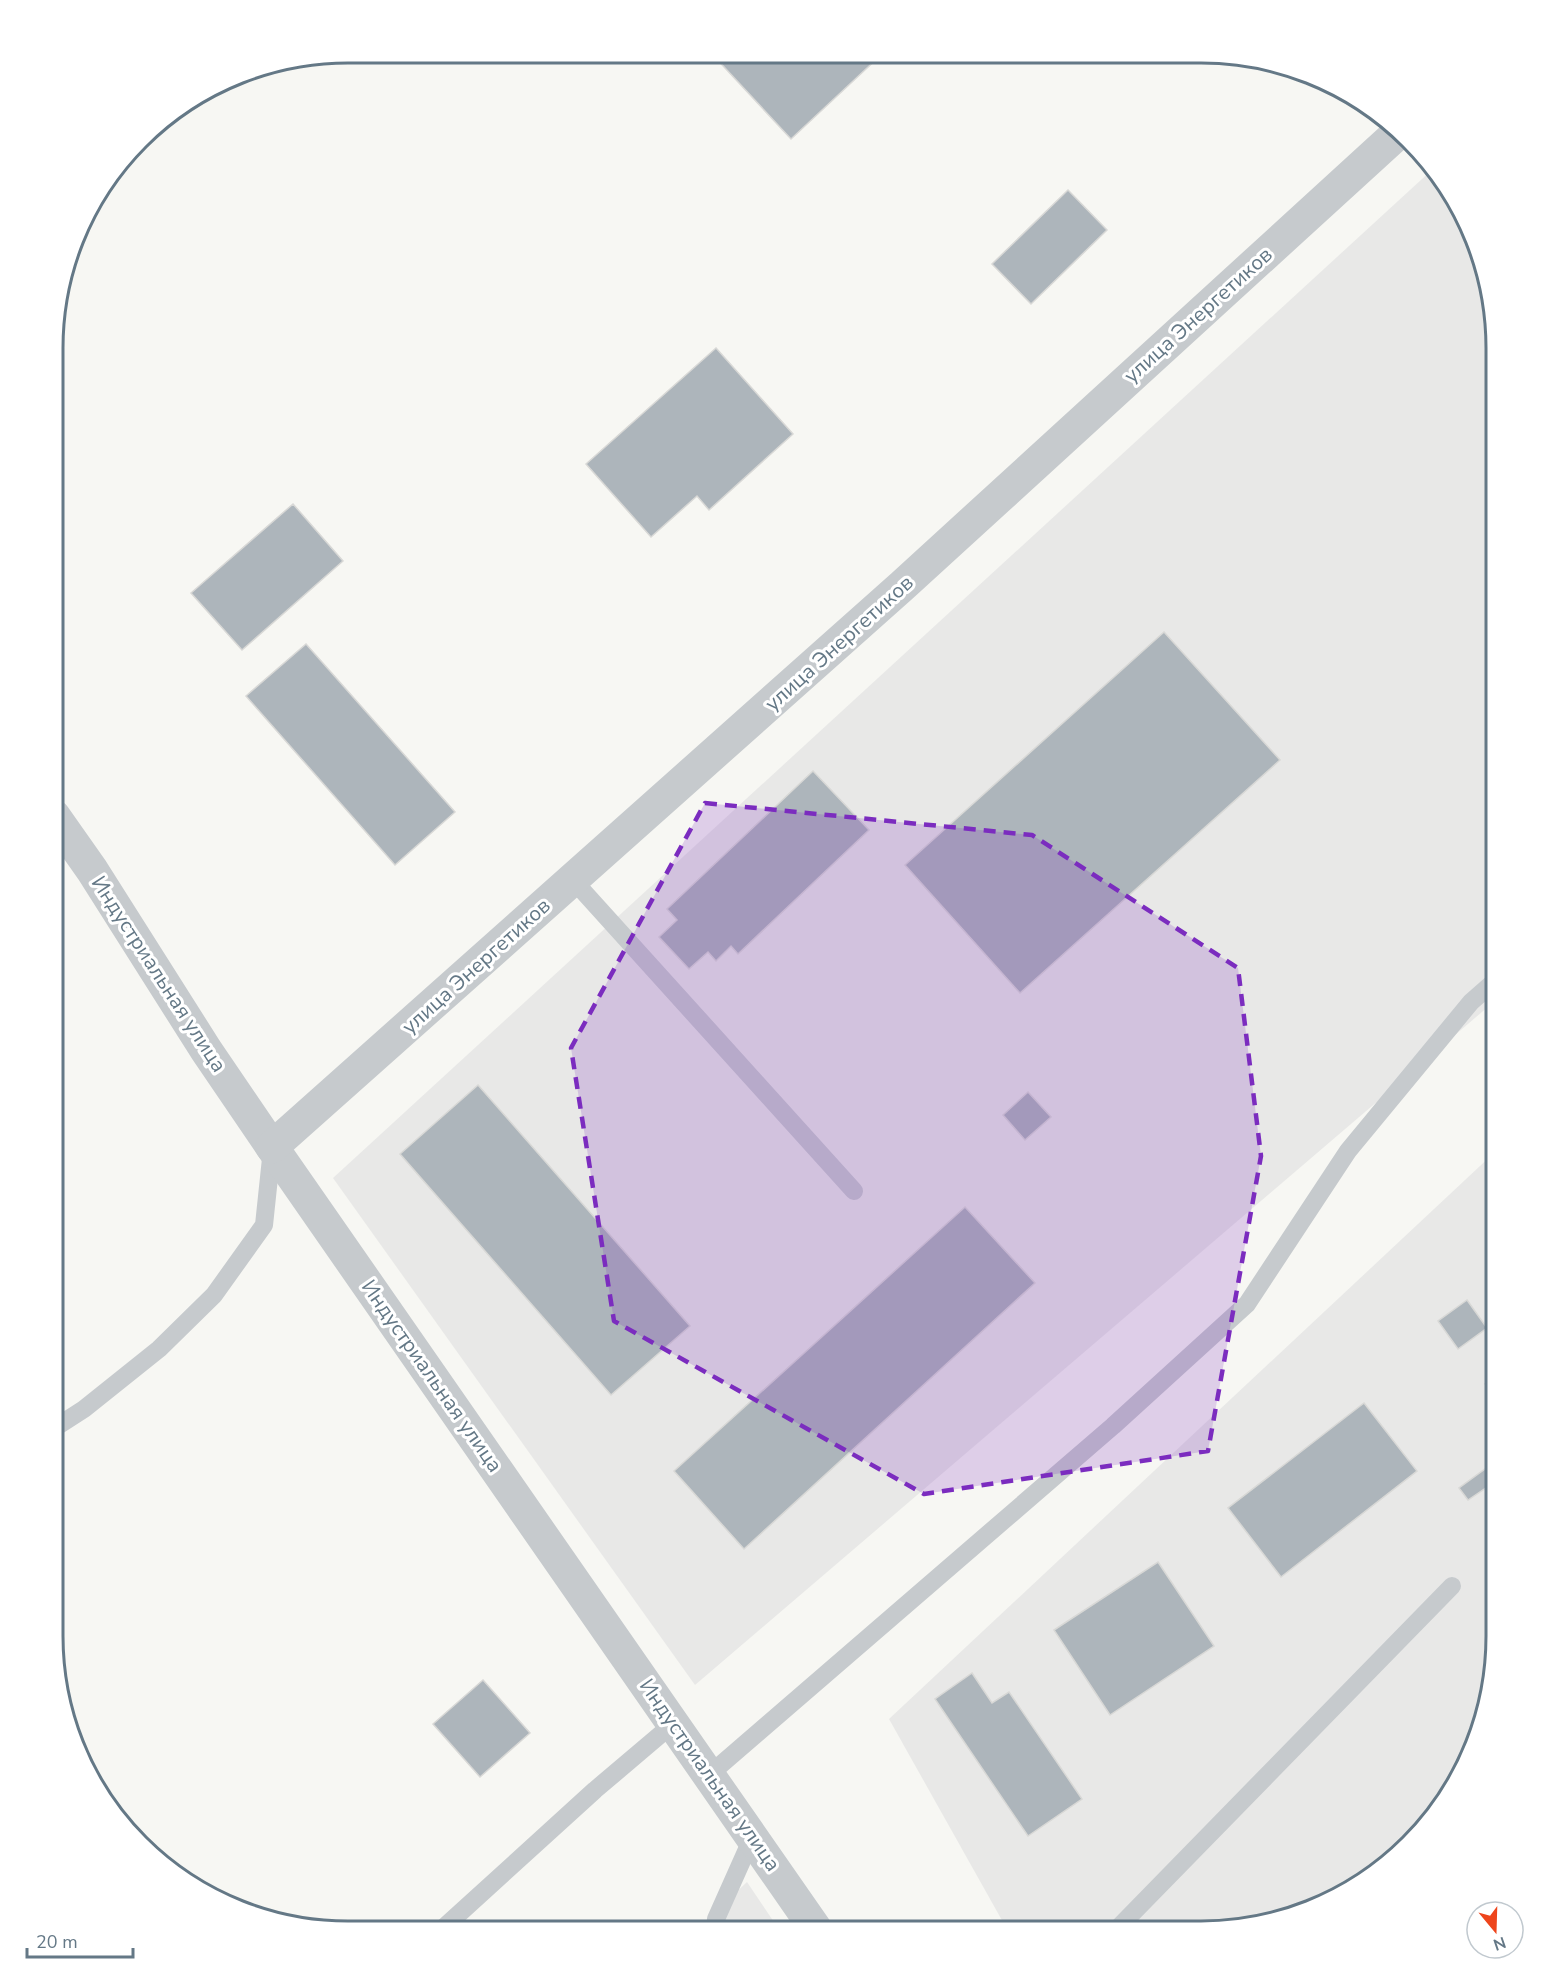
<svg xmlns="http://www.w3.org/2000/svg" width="1549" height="1984" font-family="'Nunito Sans',sans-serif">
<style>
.built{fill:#e8e8e7}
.building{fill:#adb5bb;stroke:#d8d8d6;stroke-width:1.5}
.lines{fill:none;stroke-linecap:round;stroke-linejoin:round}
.lane{stroke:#c6cacd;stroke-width:18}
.street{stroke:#c6cacd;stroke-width:33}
.marked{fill:#7b2cbf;fill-opacity:0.2;stroke:#7b2cbf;stroke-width:4.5;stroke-dasharray:12 8;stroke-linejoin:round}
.labels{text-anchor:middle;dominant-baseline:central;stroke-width:6;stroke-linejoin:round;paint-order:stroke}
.street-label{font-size:21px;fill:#647886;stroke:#fff}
.rim{fill:none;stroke:#647886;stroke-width:3}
</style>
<rect width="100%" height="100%" fill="#f7f7f3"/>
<g class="built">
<polygon points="1434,168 1457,200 1486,271 1496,347 1496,1000 695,1685 333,1178"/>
<polygon points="1496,1151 1496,1655 1486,1713 1457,1784 1410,1845 1349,1892 1278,1921 1220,1931 1008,1931 889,1719"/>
<polygon points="747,1882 780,1931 695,1931"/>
</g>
<g class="building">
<polygon points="712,54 882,54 791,139"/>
<polygon points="1068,190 1107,230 1031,304 992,264"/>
<polygon points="716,348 793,434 709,510 697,496 651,537 586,464"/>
<polygon points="293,504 343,561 242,650 191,593"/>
<polygon points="1164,632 1280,760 1020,993 905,865"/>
<polygon points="306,644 455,812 395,865 246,696"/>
<polygon points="813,771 869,830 738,954 731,946 716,961 708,952 689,969 659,937 677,920 667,909"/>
<polygon points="478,1085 690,1326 611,1395 400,1154"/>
<polygon points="1028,1092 1051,1117 1025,1140 1003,1115"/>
<polygon points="965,1207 1035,1283 744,1549 674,1471"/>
<polygon points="1467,1300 1487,1328 1458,1349 1438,1321"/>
<polygon points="1496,1376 1496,1399 1485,1384"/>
<polygon points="1364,1403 1417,1471 1281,1577 1228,1508"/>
<polygon points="1496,1461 1496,1481 1468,1500 1459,1488"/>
<polygon points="1158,1562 1214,1646 1110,1715 1054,1630"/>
<polygon points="972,1673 992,1703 1009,1692 1082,1799 1028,1836 935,1699"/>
<polygon points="483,1680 530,1733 480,1777 433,1724"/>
</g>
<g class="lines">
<g class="lane">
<polyline points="573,880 854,1191"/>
<polyline points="53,1429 84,1409 159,1349 214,1295 264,1225 272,1149"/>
<polyline points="710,1774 1113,1426 1247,1304 1348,1151 1471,1002 1496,980"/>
<polyline points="440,1931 595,1790 674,1723"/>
<polyline points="715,1931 716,1919 753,1836"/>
<polyline points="1115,1931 1452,1586"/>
</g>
<g class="street">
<polyline points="54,816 92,870 206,1050 272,1147 817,1931"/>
<polyline points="272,1147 902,586 1399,132"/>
</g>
</g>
<path class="marked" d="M 705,803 L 1032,835 L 1238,968 L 1261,1156 L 1208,1451 L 924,1494 L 614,1321 L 571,1048 Z"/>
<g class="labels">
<g class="street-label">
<text transform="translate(1198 315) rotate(-42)">улица Энергетиков</text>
<text transform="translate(839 643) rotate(-42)">улица Энергетиков</text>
<text transform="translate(476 966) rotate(-42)">улица Энергетиков</text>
<text transform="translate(159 974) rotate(57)">Индустриальная улица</text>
<text transform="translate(432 1376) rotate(55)">Индустриальная улица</text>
<text transform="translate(710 1775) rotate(55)">Индустриальная улица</text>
</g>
</g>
<path d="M0 0H1549V1984H0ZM348 63H1201A285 285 0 0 1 1486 348V1636A285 285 0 0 1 1201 1921H348A285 285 0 0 1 63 1636V348A285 285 0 0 1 348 63Z" fill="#fff" fill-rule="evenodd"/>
<path class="rim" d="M348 63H1201A285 285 0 0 1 1486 348V1636A285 285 0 0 1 1201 1921H348A285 285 0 0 1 63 1636V348A285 285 0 0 1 348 63Z"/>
<g transform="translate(1495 1930) rotate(161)"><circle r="28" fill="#ffffff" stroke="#c1c9cf" stroke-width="1.5"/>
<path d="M0-4.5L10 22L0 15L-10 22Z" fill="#ee451c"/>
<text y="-9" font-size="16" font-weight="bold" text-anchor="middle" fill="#647886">N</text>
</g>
<path d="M27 1948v9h106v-9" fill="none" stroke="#647886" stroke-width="3"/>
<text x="36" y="1948" font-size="18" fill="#647886" stroke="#ffffff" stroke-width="4.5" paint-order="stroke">20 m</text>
</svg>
